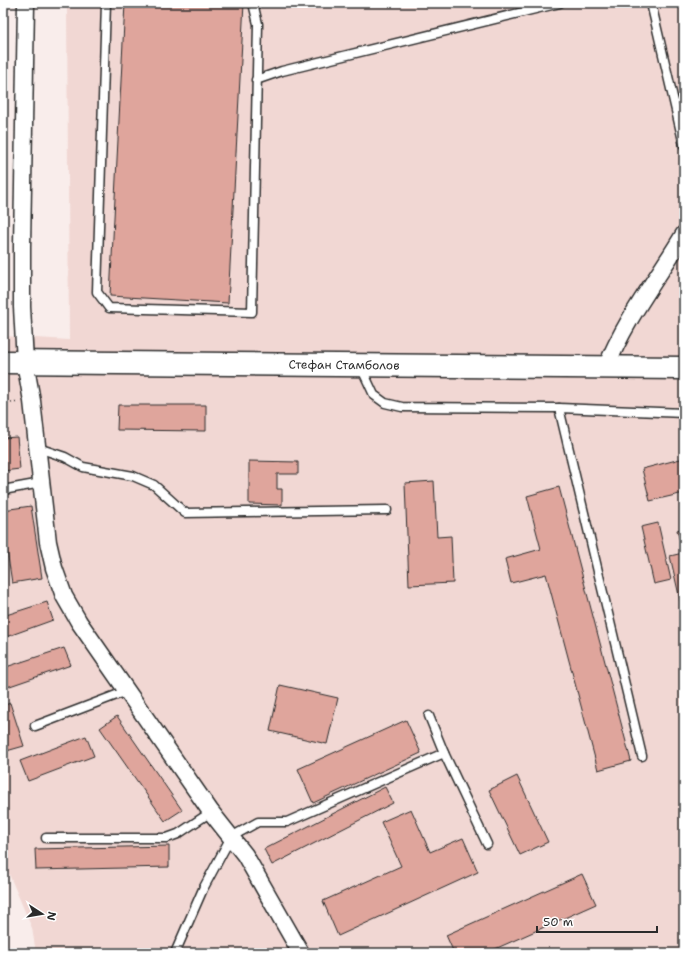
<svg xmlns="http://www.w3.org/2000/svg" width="687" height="956" font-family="'Shantell Sans',sans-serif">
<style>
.built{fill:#f1d7d3}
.building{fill:#dfa59c;stroke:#2b2b2b}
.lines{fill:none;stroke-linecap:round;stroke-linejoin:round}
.lane-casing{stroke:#2b2b2b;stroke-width:11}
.street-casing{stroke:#2b2b2b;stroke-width:19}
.secondary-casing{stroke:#2b2b2b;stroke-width:25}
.path{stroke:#2b2b2b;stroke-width:2.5;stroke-dasharray:1 3;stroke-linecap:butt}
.lane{stroke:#fff;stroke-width:8}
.street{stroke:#fff;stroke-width:16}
.secondary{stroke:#fff;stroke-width:22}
.labels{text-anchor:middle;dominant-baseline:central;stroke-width:4;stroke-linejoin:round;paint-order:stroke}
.street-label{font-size:12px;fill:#2b2b2b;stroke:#fff}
</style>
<rect width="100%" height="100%" fill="#f9edeb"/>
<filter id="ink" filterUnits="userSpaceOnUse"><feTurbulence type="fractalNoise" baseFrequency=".025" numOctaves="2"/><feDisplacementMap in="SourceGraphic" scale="8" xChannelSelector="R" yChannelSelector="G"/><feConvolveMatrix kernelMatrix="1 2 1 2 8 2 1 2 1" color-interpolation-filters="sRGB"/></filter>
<g filter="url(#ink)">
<polygon class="built" points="67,3 684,3 684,953 36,953 32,928 3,860 3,336 69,340"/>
<g class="building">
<polygon points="125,3 244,3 228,303 110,296"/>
<polygon points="118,405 206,405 206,431 117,430"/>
<polygon points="17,437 20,469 3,471 3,438"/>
<polygon points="684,458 684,493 650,501 642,469"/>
<polygon points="249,461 298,462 298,474 277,474 277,489 282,489 282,505 249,504"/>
<polygon points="434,481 437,537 451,536 453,583 409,585 405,483"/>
<polygon points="559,487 631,761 598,770 546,574 511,583 505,559 541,549 527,496"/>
<polygon points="31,506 42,578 12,583 3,524 3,510"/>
<polygon points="658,523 671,580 654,584 641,527"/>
<polygon points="684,528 684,617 670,556 683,553 677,530"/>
<polygon points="47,602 53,620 3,638 3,616"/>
<polygon points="64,648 71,665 7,687 3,677 3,668"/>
<polygon points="280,685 338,698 327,744 270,731"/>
<polygon points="10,703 24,746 3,752 3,706"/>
<polygon points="117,716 182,810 165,821 100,728"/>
<polygon points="406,720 421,753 313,803 298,769"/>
<polygon points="86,736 94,756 28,781 20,761"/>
<polygon points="517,776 548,842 520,855 489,790"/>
<polygon points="385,787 393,803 272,865 264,849"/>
<polygon points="411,809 430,852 463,838 478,872 338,936 323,901 401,866 381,822"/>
<polygon points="169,846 169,867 36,870 35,849"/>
<polygon points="582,874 596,904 486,953 454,953 446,935"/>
</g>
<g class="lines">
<defs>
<g id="lane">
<polyline points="106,3 97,292 109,308 252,312 258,24 253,3"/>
<polyline points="651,3 684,145"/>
<polyline points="256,80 282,71 560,3"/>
<polyline points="361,367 374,395 385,403 402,407 559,408 684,413"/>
<polyline points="559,408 642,756"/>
<polyline points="38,448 65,457 83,467 133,476 154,485 185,513 387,510"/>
<polyline points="3,490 41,483"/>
<polyline points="35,726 127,691"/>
<polyline points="444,753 487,844"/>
<polyline points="46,838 167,838 178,834 211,812"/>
<polyline points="175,953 203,889 231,837 258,822 287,822 444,753 429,716"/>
</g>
<g id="street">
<polyline points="26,3 22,246 22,307 25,362 32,401 48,542 54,568 64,596 79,622 211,812 245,855 301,953"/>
<path d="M 606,368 C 625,319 658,278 684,234"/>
</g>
<g id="secondary">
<path id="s1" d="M 3,362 L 684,368"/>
</g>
</defs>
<use href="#lane" class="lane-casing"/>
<use href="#street" class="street-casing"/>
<use href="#secondary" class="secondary-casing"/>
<polyline class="path" points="3,403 16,402"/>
<use href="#lane" class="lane"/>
<use href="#street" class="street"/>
<use href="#secondary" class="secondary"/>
</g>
</g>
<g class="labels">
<g class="street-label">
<text stroke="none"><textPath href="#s1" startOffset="341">Стефан Стамболов</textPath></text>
</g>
</g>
<rect width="687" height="956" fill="none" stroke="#fff" stroke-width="16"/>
<rect x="8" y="8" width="671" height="940" fill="none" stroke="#2b2b2b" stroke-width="1.5" filter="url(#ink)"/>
<g transform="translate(42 914) rotate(102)" stroke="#ffffff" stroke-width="3" paint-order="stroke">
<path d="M0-3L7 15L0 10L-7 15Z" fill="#2b2b2b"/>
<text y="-6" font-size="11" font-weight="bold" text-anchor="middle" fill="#2b2b2b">N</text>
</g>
<path d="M537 926v6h120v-6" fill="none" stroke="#2b2b2b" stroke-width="2"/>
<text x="543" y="926" font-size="12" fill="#2b2b2b" stroke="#ffffff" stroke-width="3" paint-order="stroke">50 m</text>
</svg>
